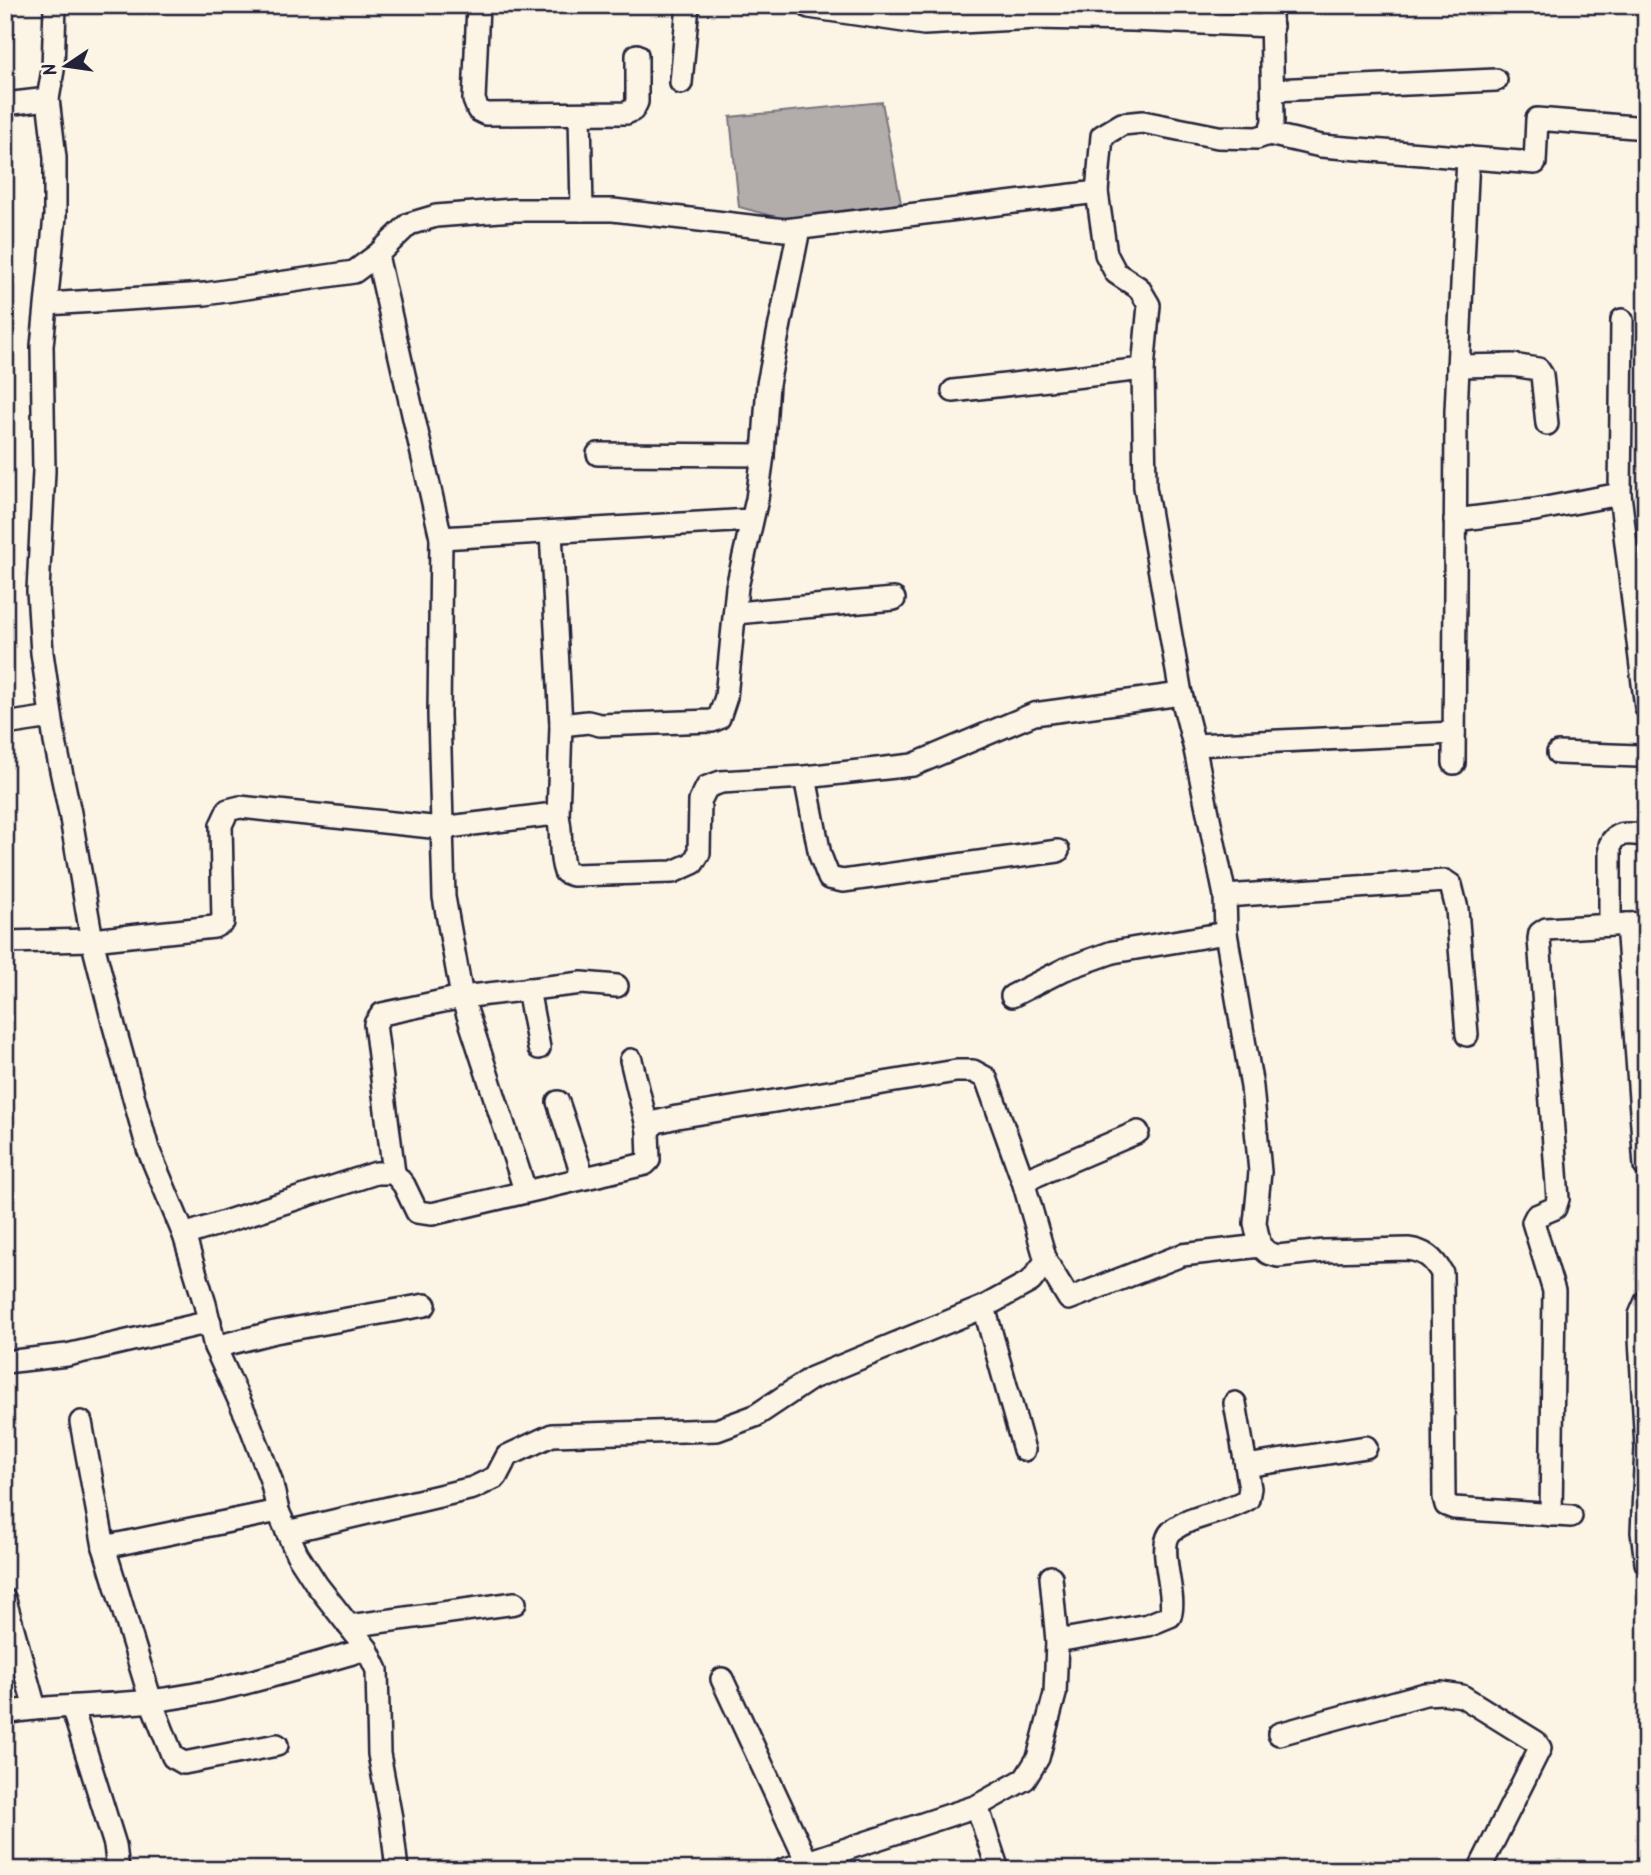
<svg xmlns="http://www.w3.org/2000/svg" width="1651" height="1875" font-family="Kalam,sans-serif">
<style>
.water{fill:#b2adab;stroke:#78757e;stroke-width:2}
.lines{fill:none;stroke-linecap:round;stroke-linejoin:round}
.minor-casing{stroke:#22223b;stroke-width:26}
.minor{stroke:#fcf5e5;stroke-width:21}
</style>
<rect width="100%" height="100%" fill="#fcf5e5"/>
<filter id="ink" filterUnits="userSpaceOnUse"><feTurbulence type="fractalNoise" baseFrequency=".0143" numOctaves="2"/><feDisplacementMap in="SourceGraphic" scale="14" xChannelSelector="R" yChannelSelector="G"/><feConvolveMatrix kernelMatrix="1 2 1 2 8 2 1 2 1" color-interpolation-filters="sRGB"/></filter>
<g filter="url(#ink)">
<polygon class="water" points="882,102 901,203 805,225 739,207 730,117"/>
<g class="lines">
<defs>
<g id="minor">
<polyline points="55,5 53,70 48,99 55,158 55,216 42,346 44,471 38,591 42,653 55,742 70,813 92,940 114,1026 148,1149 184,1235 205,1304 215,1347 249,1422 271,1480 278,1511 297,1554 317,1585 367,1649 377,1670 379,1754 391,1818 397,1870"/>
<polyline points="478,5 474,100 478,110 486,114 626,113 633,110 637,102 637,55"/>
<path d="M 1273,5 L 1271,12 L 1273,121 L 1269,134 L 1257,138 L 1218,137 L 1143,122 L 1122,124 L 1102,136 L 1097,192 L 1106,254 L 1116,273 L 1139,288 L 1149,305 L 1143,369 L 1145,487 L 1181,694 L 1194,745 L 1225,896 L 1226,933 L 1252,1087 L 1260,1172 L 1255,1223 L 1260,1246 L 1268,1253 L 1278,1256 L 1324,1251 L 1408,1249 C 1425,1251 1433,1258 1442,1273 L 1444,1497 L 1446,1505 L 1454,1508 L 1571,1516"/>
<polyline points="809,7 924,24 1036,18 1132,20 1272,26"/>
<polyline points="681,83 688,5"/>
<polyline points="1273,90 1496,80"/>
<polyline points="5,104 48,99"/>
<polyline points="580,114 582,210"/>
<polyline points="1269,134 1321,146 1535,163 1537,119 1646,128"/>
<polyline points="47,304 205,294 354,272 377,255"/>
<polyline points="1622,320 1620,494 1646,708"/>
<polyline points="1458,366 1512,365 1538,369 1542,375 1547,424"/>
<polyline points="953,391 1143,369"/>
<polyline points="598,454 763,455"/>
<polyline points="1455,520 1535,510 1620,494"/>
<polyline points="551,532 561,725 558,817"/>
<polyline points="441,538 751,520"/>
<polyline points="736,613 894,599"/>
<polyline points="5,724 51,717"/>
<polyline points="561,725 588,722 600,725 712,721 719,718 726,697 737,587 757,499 763,455 768,384 799,229"/>
<polyline points="1194,745 1454,733"/>
<polyline points="1558,753 1638,756 1646,755"/>
<polyline points="1454,763 1456,411 1468,157"/>
<polyline points="805,777 820,855 829,878 843,881 1058,851"/>
<polyline points="1225,896 1445,881 1451,885 1457,909 1467,1035"/>
<path d="M 1610,924 L 1610,845 C 1616,830 1631,834 1646,835"/>
<polyline points="1627,924 1645,1166"/>
<path d="M 5,942 L 92,940 L 214,927 L 223,922 L 221,825 L 228,810 L 240,807 L 441,828 L 546,815 L 558,817 C 563,835 558,854 565,872 L 573,875 L 673,872 L 693,863 L 699,853 L 700,801 L 707,787 L 721,782 L 805,777 L 913,765 L 1034,714 L 1181,694"/>
<polyline points="528,989 539,1048"/>
<polyline points="1012,996 1065,969 1113,952 1226,933"/>
<polyline points="631,1060 648,1130"/>
<polyline points="558,1102 583,1177"/>
<polyline points="394,1173 375,1024 382,1014 462,997 582,983 617,986"/>
<polyline points="1023,1181 1138,1132"/>
<polyline points="525,1190 462,997 444,897 439,714 441,538 377,255 409,224 436,216 513,210 613,210 785,230 1097,192"/>
<polyline points="184,1235 376,1173 394,1173 404,1185 417,1212 432,1214 645,1164 649,1160 648,1130 656,1122 677,1117 956,1071 973,1071 986,1078 1023,1181 1046,1261 1031,1281 984,1307 812,1378 755,1416 717,1430 552,1435 507,1456 496,1477 473,1488 287,1532"/>
<polyline points="1046,1261 1069,1299 1182,1255 1260,1246"/>
<polyline points="1646,1301 1640,1315 1640,1338 1646,1448 1642,1532 1646,1563"/>
<polyline points="984,1307 1024,1450"/>
<polyline points="215,1347 275,1332 425,1305"/>
<polyline points="5,1362 67,1355 210,1322"/>
<polyline points="81,1422 104,1547 151,1701 173,1757 184,1763 277,1745"/>
<polyline points="1246,1466 1366,1447"/>
<polyline points="1551,1515 1554,1291 1533,1222 1536,1216 1555,1208 1558,1199 1539,939 1540,933 1546,929 1646,923"/>
<polyline points="104,1547 278,1511"/>
<polyline points="5,1600 35,1708"/>
<polyline points="349,1626 515,1603"/>
<path d="M 1057,1641 L 1148,1625 L 1170,1616 C 1178,1595 1155,1546 1172,1531 C 1190,1515 1227,1513 1248,1499 L 1250,1488 L 1235,1403"/>
<polyline points="722,1679 807,1862"/>
<polyline points="72,1707 115,1845 118,1870"/>
<path d="M 5,1713 C 53,1704 101,1707 149,1701 C 223,1693 295,1669 367,1649"/>
<polyline points="1279,1734 1425,1694 1442,1693 1462,1696 1536,1742 1540,1748 1479,1870"/>
<polyline points="977,1806 998,1870"/>
<polyline points="783,1870 977,1806 1025,1779 1038,1758 1055,1694 1057,1641 1051,1577"/>
</g>
</defs>
<use href="#minor" class="minor-casing"/>
<use href="#minor" class="minor"/>
</g>
</g>
<rect width="1651" height="1875" fill="none" stroke="#fcf5e5" stroke-width="28"/>
<rect x="14" y="14" width="1623" height="1847" fill="none" stroke="#22223b" stroke-width="2.5" filter="url(#ink)"/>
<g transform="translate(66 66) rotate(257)" stroke="#fcf5e5" stroke-width="5" paint-order="stroke">
<path d="M0-5L12 26L0 18L-12 26Z" fill="#22223b"/>
<text y="-10" font-size="19" font-weight="bold" text-anchor="middle" fill="#22223b">N</text>
</g>
</svg>
